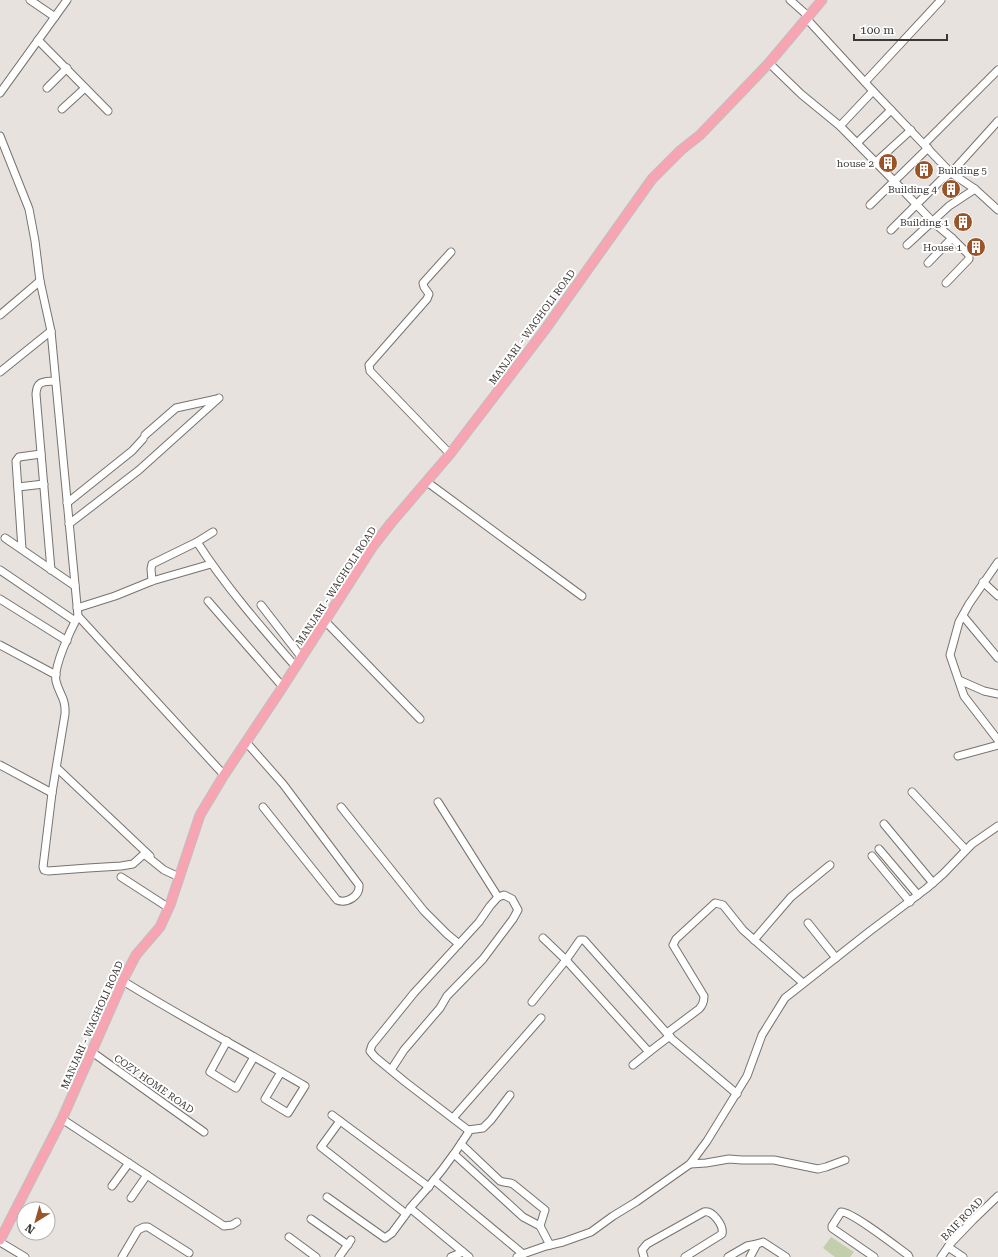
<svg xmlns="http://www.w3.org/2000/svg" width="998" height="1257" font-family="'Roboto Serif',serif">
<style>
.green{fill:#c3cead}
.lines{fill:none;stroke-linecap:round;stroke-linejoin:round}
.minor-casing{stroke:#77736f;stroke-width:9}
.major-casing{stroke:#c0c0bf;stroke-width:11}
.minor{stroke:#fff;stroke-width:7}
.major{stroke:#f7a4b3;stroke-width:9}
.labels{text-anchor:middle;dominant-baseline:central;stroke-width:4;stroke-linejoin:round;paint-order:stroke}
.poi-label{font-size:10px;fill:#3b3937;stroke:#fff;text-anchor:end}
.street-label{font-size:10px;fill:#3b3937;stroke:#fff}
</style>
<rect width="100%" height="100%" fill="#e7e2de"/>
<polygon class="green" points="831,1237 854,1252 850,1257 835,1257 823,1248"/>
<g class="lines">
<defs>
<g id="minor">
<polyline points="30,0 55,17"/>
<polyline points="790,0 808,16"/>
<polyline points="806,18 873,91 951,173 975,189 998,210"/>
<polyline points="38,40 108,111"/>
<polyline points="769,63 801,94 840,126 895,182 933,222 952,238 969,255 969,259 946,283"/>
<polyline points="865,82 941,0"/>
<polyline points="47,88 67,68"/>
<polyline points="0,93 67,0"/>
<polyline points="62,109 85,88"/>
<polyline points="840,126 873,91"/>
<polyline points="0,136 29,209 35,241 40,281 51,331 78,616 224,775"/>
<polyline points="857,143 891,110"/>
<polyline points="924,144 998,70"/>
<polyline points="876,162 911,130"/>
<polyline points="870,205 928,148"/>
<polyline points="891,230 942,179 951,173 998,121"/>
<polyline points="907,245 949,206 975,189"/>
<polyline points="928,263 952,238"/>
<polyline points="0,315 40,281"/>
<polyline points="0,372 51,331"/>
<polyline points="145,435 176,408 217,399"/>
<polyline points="450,454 370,371 369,365 427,299 429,294 424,287 423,283 451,252"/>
<polyline points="427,482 582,596"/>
<polyline points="18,487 44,484"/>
<polyline points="67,503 132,451 143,439"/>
<polyline points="69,524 139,470 219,398"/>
<polyline points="5,538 75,586"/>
<path d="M 197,542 C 226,587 261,627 296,667"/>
<polyline points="22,549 16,461 19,457 41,454"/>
<polyline points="998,562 969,604 959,622 950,655 964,696 998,740"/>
<polyline points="0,570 75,621"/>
<path d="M 51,570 L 36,394 C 37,380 44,382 55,381"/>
<polyline points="152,581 151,569 152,564 197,542 213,532"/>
<polyline points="983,582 998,596"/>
<polyline points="0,599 67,641"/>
<polyline points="208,601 283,687"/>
<polyline points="261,605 302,658"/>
<polyline points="77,608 115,596 152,581 211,564"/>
<path d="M 78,616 C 71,629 53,667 56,681 C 59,694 66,698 65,714 L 52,793 L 43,867 L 44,870 L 48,871 L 88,868 L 121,866 L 133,864 L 144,854 L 164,870 L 179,877"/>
<polyline points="963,616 998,658"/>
<polyline points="325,621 420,719"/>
<polyline points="0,645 56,675"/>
<polyline points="959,680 984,691 998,694"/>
<path d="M 246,742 L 283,784 L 359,885 C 360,896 347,904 337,900 L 263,807"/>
<polyline points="958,756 998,745"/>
<polyline points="0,765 52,793"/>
<polyline points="57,768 150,856"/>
<polyline points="912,792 966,850"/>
<polyline points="438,802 498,897"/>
<polyline points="341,807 424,911 447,934 459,944"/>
<polyline points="884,824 933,883"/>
<polyline points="879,849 918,895"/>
<polyline points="872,856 910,902"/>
<polyline points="121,877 169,908"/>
<polyline points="808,923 836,958"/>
<polyline points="543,938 566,960 580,940 584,940 672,1039 737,1094"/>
<polyline points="754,940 791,897 830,865"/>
<path d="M 123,981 C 183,1018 245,1051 305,1086 L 288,1113 L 265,1099 L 281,1072"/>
<polyline points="532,1002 566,960 649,1052 670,1036"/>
<path d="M 667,1033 L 699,1009 C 703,1005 704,1002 704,996 L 673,945 L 676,939 L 715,903 L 723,905 L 743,930 L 803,983"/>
<polyline points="227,1041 210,1072 236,1088 254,1057"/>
<polyline points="92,1052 204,1132"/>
<polyline points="633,1065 649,1052"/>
<path d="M 391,1070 L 404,1050 L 440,1008 L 447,996 L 483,959 L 513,919 L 518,910 L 512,899 L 504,895 L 498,897 L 490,906 L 479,922 L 414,993 L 372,1045 L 370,1051 L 375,1057 L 404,1081 L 468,1130 L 468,1133 C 451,1160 431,1185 410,1208 L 469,1257"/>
<polyline points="332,1115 429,1187"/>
<polyline points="453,1118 541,1018"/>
<polyline points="62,1119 224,1226 232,1225 237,1222"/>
<polyline points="340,1121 321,1147 405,1213"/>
<polyline points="468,1130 483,1128 491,1120 510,1095"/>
<path d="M 461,1144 L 500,1181 C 505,1183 509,1182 513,1184 L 545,1210 L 540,1226"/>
<polyline points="454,1154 523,1217 540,1226 550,1245"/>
<polyline points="690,1164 706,1163 729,1159 742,1160 774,1160 818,1169 826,1167 845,1160"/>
<polyline points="434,1180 523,1254"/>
<polyline points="112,1186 129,1163"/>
<polyline points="327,1197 385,1238 392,1233 409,1210"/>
<polyline points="131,1198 147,1175"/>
<polyline points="311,1219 348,1245"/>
<polyline points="289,1237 316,1257"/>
<polyline points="0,1242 25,1257"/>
<polyline points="948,1247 963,1257"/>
<polyline points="122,1257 138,1230 144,1227 148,1227 189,1253"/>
<polyline points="339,1257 351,1240"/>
<polyline points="451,1257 463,1252"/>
<polyline points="517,1257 523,1254 546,1246 563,1242 591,1232 613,1216 636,1202 690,1164 707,1141 747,1076 762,1035 785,998 870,931 890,916 927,888 943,874 972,844 998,826"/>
<path d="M 644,1257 L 642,1250 L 647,1244 L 704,1212 C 713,1210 724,1226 722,1234 L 685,1257"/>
<polyline points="728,1257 747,1246 757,1244"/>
<polyline points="750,1257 757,1244 763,1242 786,1257"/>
<path d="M 874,1257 L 832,1228 L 832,1226 L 841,1212 C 851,1211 897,1247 908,1255 L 909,1257"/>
<polyline points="941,1257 950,1244 973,1220 998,1196"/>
</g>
<polyline id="major" points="0,1240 62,1119 125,976 136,955 160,927 170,905 200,815 224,775 280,691 373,546 391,523 450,454 544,331 652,179 681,150 700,135 769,63 822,0"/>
</defs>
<use href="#minor" class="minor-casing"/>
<use href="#major" class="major-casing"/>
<use href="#minor" class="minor"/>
<use href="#major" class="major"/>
</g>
<defs>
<symbol id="building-disc" viewBox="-11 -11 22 22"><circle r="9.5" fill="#995429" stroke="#fff"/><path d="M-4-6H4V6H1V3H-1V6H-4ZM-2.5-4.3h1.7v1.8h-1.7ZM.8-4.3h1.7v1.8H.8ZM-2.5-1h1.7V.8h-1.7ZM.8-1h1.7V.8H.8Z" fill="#fff"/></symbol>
</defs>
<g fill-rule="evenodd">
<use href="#building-disc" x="877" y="152" width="22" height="22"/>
<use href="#building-disc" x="913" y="159" width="22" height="22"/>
<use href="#building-disc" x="940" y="178" width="22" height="22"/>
<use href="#building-disc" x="952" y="211" width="22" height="22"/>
<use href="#building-disc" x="965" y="236" width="22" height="22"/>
</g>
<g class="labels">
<g class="poi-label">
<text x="874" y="163">house 2</text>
<text x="938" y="170" text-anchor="start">Building 5</text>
<text x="937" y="189">Building 4</text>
<text x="949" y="222">Building 1</text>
<text x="962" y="247">House 1</text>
</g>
<g class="street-label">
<text transform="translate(532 327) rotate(-54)">MANJARI - WAGHOLI ROAD</text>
<text transform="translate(336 586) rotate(-57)">MANJARI - WAGHOLI ROAD</text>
<text transform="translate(92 1025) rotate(-66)">MANJARI - WAGHOLI ROAD</text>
<text transform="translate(154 1084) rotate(35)">COZY HOME ROAD</text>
<text transform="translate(962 1219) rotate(-46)">BAIF ROAD</text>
</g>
</g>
<g transform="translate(36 1221) rotate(217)"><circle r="19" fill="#ffffff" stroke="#b1b0af"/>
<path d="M0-3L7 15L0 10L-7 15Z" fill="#995429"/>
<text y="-6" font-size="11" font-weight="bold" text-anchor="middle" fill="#3b3937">N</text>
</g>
<path d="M854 34v6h93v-6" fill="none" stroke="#3b3937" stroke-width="2"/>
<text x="860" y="34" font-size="12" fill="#3b3937" stroke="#ffffff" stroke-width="3" paint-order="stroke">100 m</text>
</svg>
